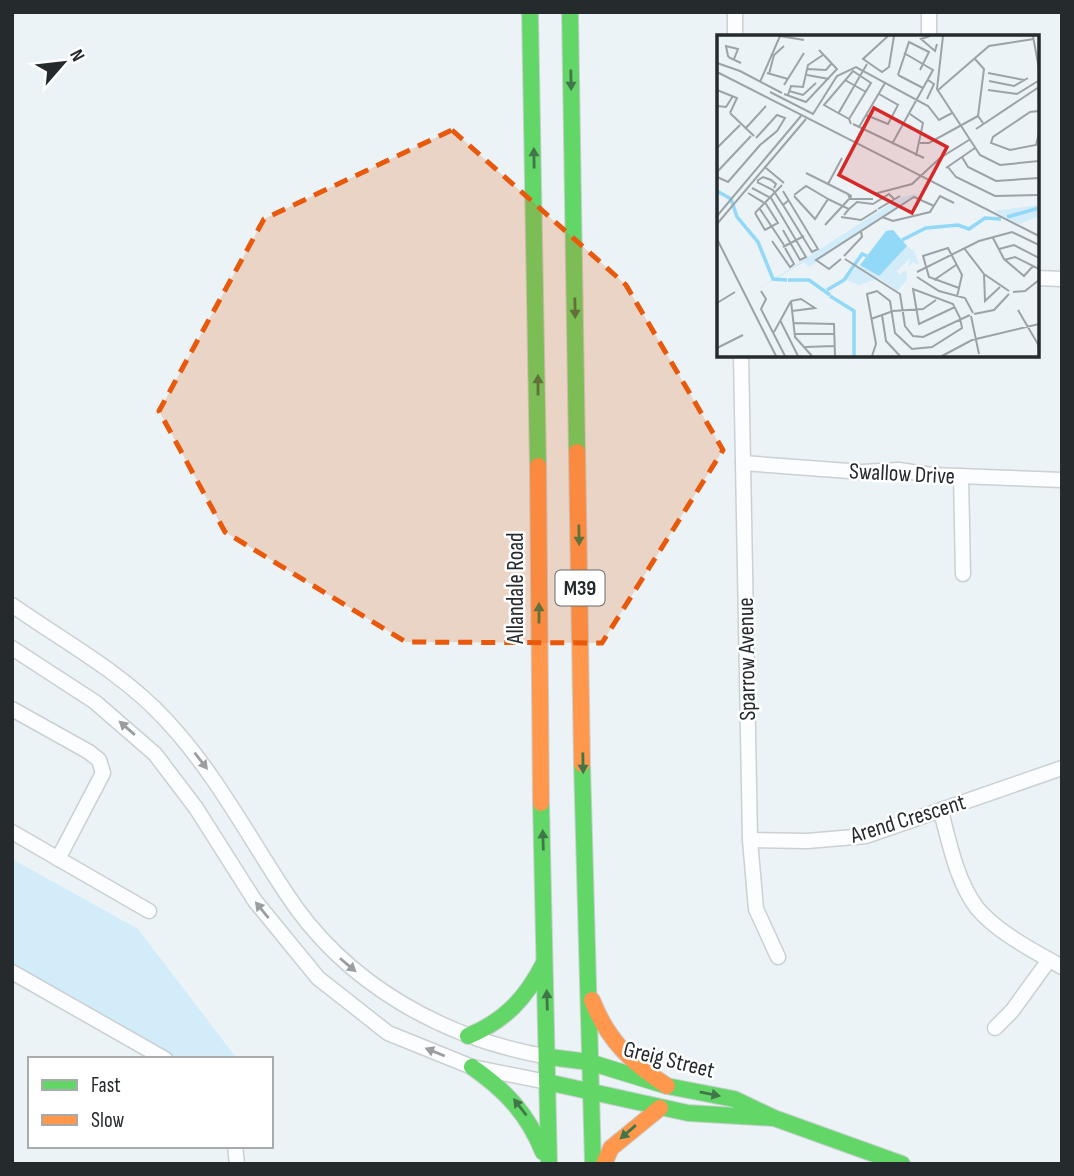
<svg xmlns="http://www.w3.org/2000/svg" width="1074" height="1176" font-family="'Sofia Sans Condensed',sans-serif">
<style>
.green{fill:#d2ecf9}
.lines{fill:none;stroke-linecap:round;stroke-linejoin:round}
.street-casing{stroke:#cbd0d3;stroke-width:17}
.fast-casing{stroke:#cbd0d3;stroke-width:18}
.slow-casing{stroke:#cbd0d3;stroke-width:18}
.street{stroke:#fcfdfe;stroke-width:14}
.fast{stroke:#63d668;stroke-width:16}
.slow{stroke:#ff974d;stroke-width:16}
.oneway{fill:#417748}
.oneway2{fill:#9b9ea0}
.marked{fill:#e8590c;fill-opacity:0.2;stroke:#e8590c;stroke-width:5;stroke-dasharray:14 9;stroke-linejoin:round}
.labels{text-anchor:middle;dominant-baseline:central;stroke-width:5;stroke-linejoin:round;paint-order:stroke}
.shield{fill:#fff;stroke:#666a6c;stroke-width:2}
.shield-label{font-size:21px;font-weight:bold;fill:#252a2d}
.street-label{font-size:23px;fill:#252a2d;stroke:#fff}
.inset-river{fill:none;stroke:#92d8f7;stroke-width:3.5}
.inset-road{fill:none;stroke:#9ca3a6;stroke-width:2}
.view{fill:#d62828;fill-opacity:0.15;stroke:#d62828;stroke-width:3.5}
.inset-edge{fill:none;stroke:#252a2d;stroke-width:3.5}
</style>
<rect width="100%" height="100%" fill="#ebf3f6"/>
<polygon class="green" points="12,859 138,929 237,1059 164,1059 12,972"/>
<g class="lines">
<defs>
<g id="street">
<polyline points="735,12 735,37"/>
<polyline points="929,37 929,12"/>
<polyline points="1037,278 1062,279"/>
<polyline points="741,355 750,840 756,909 778,957"/>
<polyline points="743,463 862,472 899,470 932,475 1062,480"/>
<polyline points="961,476 963,574"/>
<path d="M 12,605 C 63,641 123,673 165,719 C 214,771 247,834 286,893 C 345,984 444,1039 549,1057"/>
<polyline points="12,648 95,702 155,754 196,808 255,901 318,978 388,1033 472,1067 547,1082"/>
<polyline points="12,709 89,752 99,760 103,773 58,859"/>
<path d="M 941,811 C 949,842 957,882 977,908 C 998,933 1034,951 1062,967"/>
<polyline points="12,832 149,911"/>
<polyline points="750,840 807,841 866,836 1062,768"/>
<polyline points="12,972 165,1059"/>
<polyline points="995,1028 1012,1011 1049,960"/>
<polyline points="235,1146 237,1164"/>
</g>
<g id="fast">
<polyline points="530,12 538,466"/>
<polyline points="570,12 577,452"/>
<polyline points="582,764 593,1164"/>
<polyline points="541,803 549,1164"/>
<path d="M 468,1036 C 505,1021 526,998 544,963"/>
<polyline points="549,1057 589,1062 667,1086 734,1099 774,1118 902,1164"/>
<path d="M 472,1067 C 505,1090 528,1114 543,1152"/>
<polyline points="547,1082 688,1113 773,1118"/>
</g>
<g id="slow">
<polyline points="577,452 582,764"/>
<polyline points="538,466 541,803"/>
<path d="M 592,1000 C 608,1041 631,1062 667,1086"/>
<polyline points="604,1164 611,1148 660,1108"/>
</g>
</defs>
<use href="#street" class="street-casing"/>
<use href="#fast" class="fast-casing"/>
<use href="#slow" class="slow-casing"/>
<use href="#street" class="street"/>
<use href="#fast" class="fast"/>
<use href="#slow" class="slow"/>
</g>
<defs><path id="oneway-solid" d="M-6-.8H1V-3.2L6.5 0L1 3.2V.8H-6Z" transform="scale(1.75)"/></defs>
<g class="oneway">
<use href="#oneway-solid" transform="translate(571 80) rotate(89)"/>
<use href="#oneway-solid" transform="translate(534 158) rotate(-91)"/>
<use href="#oneway-solid" transform="translate(575 308) rotate(89)"/>
<use href="#oneway-solid" transform="translate(538 385) rotate(-90)"/>
<use href="#oneway-solid" transform="translate(579 535) rotate(89)"/>
<use href="#oneway-solid" transform="translate(539 613) rotate(-90)"/>
<use href="#oneway-solid" transform="translate(583 763) rotate(89)"/>
<use href="#oneway-solid" transform="translate(543 840) rotate(-92)"/>
<use href="#oneway-solid" transform="translate(547 1000) rotate(-92)"/>
<use href="#oneway-solid" transform="translate(710 1094) rotate(11)"/>
<use href="#oneway-solid" transform="translate(520 1107) rotate(-128)"/>
<use href="#oneway-solid" transform="translate(628 1132) rotate(139)"/>
</g>
<g class="oneway2">
<use href="#oneway-solid" transform="translate(127 728) rotate(-139)"/>
<use href="#oneway-solid" transform="translate(201 761) rotate(52)"/>
<use href="#oneway-solid" transform="translate(262 910) rotate(-129)"/>
<use href="#oneway-solid" transform="translate(348 965) rotate(40)"/>
<use href="#oneway-solid" transform="translate(435 1052) rotate(-158)"/>
</g>
<path class="marked" d="M 452,130 L 626,285 L 723,450 L 602,643 L 406,642 L 225,532 L 159,411 L 264,219 Z"/>
<g class="labels">
<rect class="shield" x="555.5" y="570.5" width="49" height="35" rx="5"/>
<g class="shield-label">
<text x="580" y="588">M39</text>
</g>
<g class="street-label">
<text transform="translate(902 474) rotate(3)">Swallow Drive</text>
<text transform="translate(516 588) rotate(-90)">Allandale Road</text>
<text transform="translate(747 659) rotate(-91)">Sparrow Avenue</text>
<text transform="translate(908 819) rotate(-17)">Arend Crescent</text>
<text transform="translate(669 1060) rotate(14)">Greig Street</text>
</g>
</g>
<g transform="translate(717 35)">
<rect width="322" height="322" fill="#ebf3f6"/>
<path d="M 199,159 L 205,164 L 196,162 L 92,232 L 87,227 L 35,258 L 184,162 ZM 322,170 L 322,181 L 302,189 L 277,176 ZM 189,211 L 197,216 L 202,230 L 196,227 L 191,233 L 193,223 L 180,236 L 182,240 L 189,235 L 190,245 L 180,256 L 162,243 L 142,250 L 127,244 L 143,230 L 162,241 Z" fill="#d2ecf9"/>
<path d="M 176,195 L 190,211 L 162,241 L 143,230 L 169,196 Z" fill="#92d8f7"/>
<path class="inset-river" d="M 0,156 L 14,164 L 20,182 L 41,207 L 56,244 L 70,245M 290,182 L 322,173M 185,205 L 209,193 L 241,190 L 252,194 L 268,183 L 284,184M 71,245 L 92,245 L 113,260M 110,255 L 127,245 L 145,219 L 150,221M 113,261 L 137,276 L 137,321"/>
<path class="inset-road" d="M 63,1 L 87,5M 171,1 L 146,24 L 165,37 L 172,32 L 177,1M 213,1 L 204,4 L 218,16 L 220,9M 226,1 L 220,54 L 263,120 L 283,130 L 322,126M 316,1 L 322,34M 17,24 L 21,14 L 9,11 L 11,21 L 13,23 L 24,28M 258,24 L 267,34 L 261,81 L 266,88M 0,28 L 23,36M 90,34 L 109,35 L 115,28M 23,36 L 65,58M 0,37 L 322,201M 50,38 L 71,44M 271,38 L 307,45M 52,39 L 57,20 L 67,11M 90,40 L 112,44M 181,40 L 192,7 L 212,17 L 203,35M 181,40 L 206,53M 128,45 L 149,57M 272,46 L 297,51 L 311,43M 43,47 L 63,1M 67,50 L 87,18M 0,55 L 20,63 L 13,78M 271,55 L 300,59 L 321,46M 72,56 L 86,60 L 99,48M 220,56 L 272,11 L 317,4M 53,57 L 96,79 L 120,41 L 139,32 L 211,71 L 222,85 L 235,78M 67,59 L 89,67 L 120,34 L 102,15M 71,60 L 74,51 L 86,52 L 91,30 L 106,20M 210,64 L 217,49 L 211,45M 0,71 L 9,72 L 16,61M 322,76 L 313,77 L 276,102 L 274,108 L 293,115 L 319,110 L 322,98M 13,78 L 37,101M 121,79 L 150,29M 193,79 L 206,88 L 199,121M 149,80 L 171,89 L 181,70 L 162,59M 132,84 L 107,70 L 136,36 L 154,48 L 132,84 L 134,89M 136,89 L 207,123M 142,92 L 168,48M 28,94 L 49,71M 259,94 L 322,52M 39,103 L 60,80 L 68,83 L 60,96 L 43,110M 203,108 L 212,108 L 261,81M 175,109 L 216,35 L 187,18M 0,113 L 23,90M 245,122 L 251,132 L 279,146 L 322,143M 231,132 L 239,142 L 278,161 L 322,160M 49,133 L 67,148M 229,133 L 258,113M 0,137 L 34,101M 89,138 L 131,159M 0,142 L 11,147 L 44,109M 40,146 L 46,142 L 54,145 L 59,149 L 57,153M 40,147 L 56,155 L 66,170 L 72,165M 111,149 L 125,123M 35,153 L 54,163 L 89,222 L 83,225 L 66,195M 66,156 L 101,214 L 95,217 L 66,170M 31,158 L 49,169 L 61,188 L 48,195 L 38,178M 157,159 L 195,149 L 223,123 L 252,105M 77,161 L 98,184 L 111,164 L 89,151 L 77,160M 111,164 L 132,174 L 127,180M 133,164 L 131,159 L 134,161 L 133,164 L 156,164M 43,174 L 67,210M 132,174 L 140,167 L 156,169 L 172,159 L 177,164M 161,174 L 183,161M 38,178 L 65,150M 0,181 L 84,81M 124,182 L 144,185 L 160,175M 165,182 L 176,186 L 213,177 L 223,161 L 237,168M 0,189 L 89,84M 108,190 L 132,164M 276,203 L 287,224 L 307,241 L 316,231M 0,204 L 59,321M 55,206 L 73,232 L 77,229 L 68,213M 66,212 L 87,201M 247,213 L 267,239 L 292,256M 282,214 L 297,210 L 322,223M 127,221 L 145,202 L 144,196M 124,224 L 112,234 L 99,225 L 197,162 L 217,171M 128,224 L 183,259 L 188,291 L 196,301 L 206,302 L 253,280M 287,225 L 298,222 L 322,234M 200,237 L 262,206 L 295,197 L 322,210M 267,239 L 268,266 L 283,252M 200,242 L 222,256 L 248,263 L 256,278M 217,245 L 239,230M 44,256 L 49,264 L 44,274 L 68,321M 296,257 L 308,256 L 322,245M 240,262 L 245,240 L 231,213 L 206,221 L 212,242 L 242,253M 74,266 L 78,302 L 95,321M 74,266 L 84,264 L 98,273 L 75,276M 0,268 L 18,257M 301,275 L 322,311M 257,279 L 277,275 L 292,259M 165,280 L 169,306 L 183,321M 254,281 L 262,319M 154,284 L 176,276 L 206,274 L 219,265M 63,285 L 81,321M 76,288 L 117,289 L 118,321M 57,297 L 74,266M 78,299 L 118,299M 88,312 L 117,311M 0,313 L 26,300M 155,321 L 159,309 L 150,259 L 160,256 L 173,266 L 178,298 L 195,314 L 215,312 L 245,293 L 243,283 L 236,269 L 196,254 L 202,289 L 238,272M 225,321 L 255,305 L 322,289"/>
<path class="view" d="M 157,73 L 230,112 L 195,178 L 122,140 Z"/>
<rect width="322" height="322" class="inset-edge"/>
</g>
<rect width="1074" height="1176" fill="none" stroke="#252a2d" stroke-width="28"/>
<rect x="28" y="1057" width="245" height="91" fill="#ffffff" stroke="#a8aaab" stroke-width="2"/>
<rect x="42" y="1080" width="35" height="10" fill="#63d668" stroke="#a8aaab" stroke-width="2"/>
<text x="91" y="1092" font-size="21" fill="#252a2d">Fast</text>
<rect x="42" y="1115" width="35" height="10" fill="#ff974d" stroke="#a8aaab" stroke-width="2"/>
<text x="91" y="1127" font-size="21" fill="#252a2d">Slow</text>
<g transform="translate(63 63) rotate(62)" stroke="#ffffff" stroke-width="5" paint-order="stroke">
<path d="M0-5L12 26L0 18L-12 26Z" fill="#252a2d"/>
<text y="-10" font-size="19" font-weight="bold" text-anchor="middle" fill="#252a2d">N</text>
</g>
</svg>
